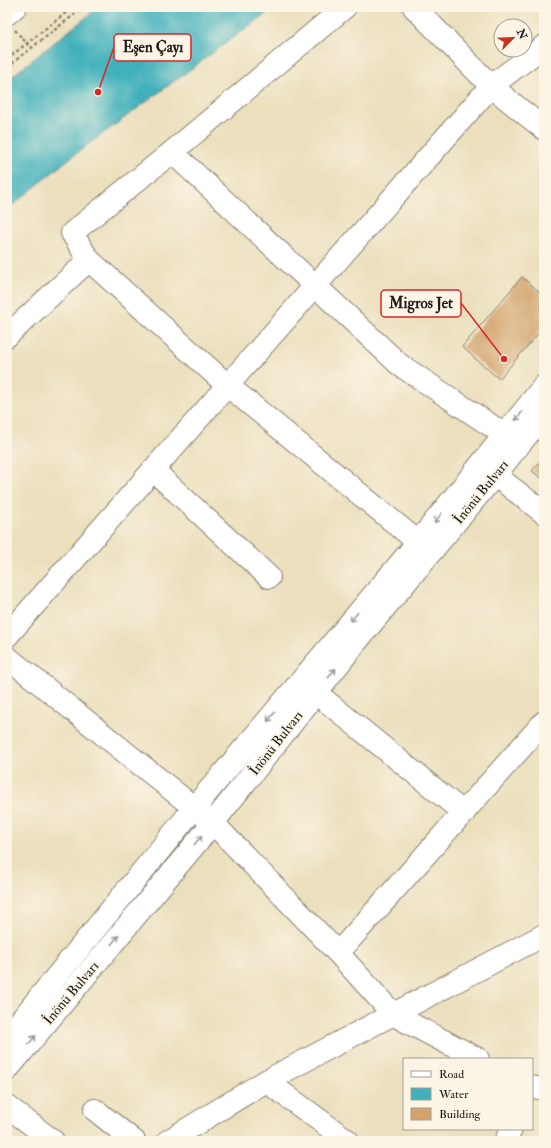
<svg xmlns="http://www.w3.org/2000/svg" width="551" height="1148" font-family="'IM FELL Double Pica',serif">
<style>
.water{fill:#40b0bb;stroke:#2e666c}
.building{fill:#d2a36c}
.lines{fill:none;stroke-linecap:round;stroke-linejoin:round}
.minor-casing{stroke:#847e6c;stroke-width:24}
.major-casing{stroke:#847e6c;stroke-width:24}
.path{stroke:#847e6c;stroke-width:2.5;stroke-dasharray:3 3;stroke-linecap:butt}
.minor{stroke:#fff;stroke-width:22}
.major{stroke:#fff;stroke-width:22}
.oneway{stroke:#999}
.labels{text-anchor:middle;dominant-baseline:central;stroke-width:4;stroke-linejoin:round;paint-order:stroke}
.street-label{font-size:14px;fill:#1c1c1c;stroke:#fcf5e5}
.leader{fill:none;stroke:#d62828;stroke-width:1.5}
.callout-dot{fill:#d62828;stroke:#fcf5e5;stroke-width:1.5}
.callout{fill:#fcf5e5;stroke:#d62828;stroke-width:1.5}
.callout-label{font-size:15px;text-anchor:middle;font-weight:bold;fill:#1c1c1c}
</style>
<rect width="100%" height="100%" fill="#fcf5e5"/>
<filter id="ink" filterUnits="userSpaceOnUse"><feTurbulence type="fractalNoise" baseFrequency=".025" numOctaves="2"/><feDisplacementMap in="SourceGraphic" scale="8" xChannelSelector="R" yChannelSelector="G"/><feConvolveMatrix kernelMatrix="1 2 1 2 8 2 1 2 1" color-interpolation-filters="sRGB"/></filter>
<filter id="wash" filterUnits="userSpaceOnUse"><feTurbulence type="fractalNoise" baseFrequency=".012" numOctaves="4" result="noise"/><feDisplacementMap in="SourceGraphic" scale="16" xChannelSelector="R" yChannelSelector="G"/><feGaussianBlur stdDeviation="0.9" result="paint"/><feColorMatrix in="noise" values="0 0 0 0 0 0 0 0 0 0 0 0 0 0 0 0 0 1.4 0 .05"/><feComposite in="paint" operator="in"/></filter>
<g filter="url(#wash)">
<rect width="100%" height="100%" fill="#ebdfbd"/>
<polygon class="water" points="99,7 275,7 70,158 7,210 7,80"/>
<g id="blocks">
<g class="building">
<polygon points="522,277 544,296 544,327 499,379 462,347"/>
<polygon points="544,457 544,480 532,471"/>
</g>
</g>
</g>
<g filter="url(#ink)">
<use href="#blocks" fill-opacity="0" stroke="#847e6c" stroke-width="1"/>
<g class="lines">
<defs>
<g id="minor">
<polyline points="345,7 172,152 72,233 89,260 227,385 418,542"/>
<polyline points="414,7 491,86 544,129"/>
<polyline points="7,14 15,7"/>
<polyline points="172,152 400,365 505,435"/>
<polyline points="7,336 89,260"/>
<polyline points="153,470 269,577"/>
<polyline points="495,475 544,513"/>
<polyline points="7,636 491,86 544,46"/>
<polyline points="7,657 213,823 338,953 394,1015 478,1059"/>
<polyline points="316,693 464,813"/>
<polyline points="338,953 544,722"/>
<polyline points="266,1081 348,1141"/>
<polyline points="532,1087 544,1089"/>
<polyline points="7,1106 53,1141"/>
<polyline points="95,1110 134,1141"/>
<polyline points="168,1141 266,1081 544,935"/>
<polyline points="506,1141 511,1129"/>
</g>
<g id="major">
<polyline points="7,1037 194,808 418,542 544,386"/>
<polyline points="7,1070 213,823 357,641 495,475 544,414"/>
</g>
</defs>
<use href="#minor" class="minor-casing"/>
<use href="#major" class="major-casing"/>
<g class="path">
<polyline points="15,30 31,48"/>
<polyline points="7,59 73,7"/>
<polyline points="7,67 84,7"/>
</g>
<use href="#minor" class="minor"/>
<use href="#major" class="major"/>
</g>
<defs><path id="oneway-shaft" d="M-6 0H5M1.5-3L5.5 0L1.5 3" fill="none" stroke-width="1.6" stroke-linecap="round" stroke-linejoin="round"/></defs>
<g class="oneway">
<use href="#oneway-shaft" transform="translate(519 416) rotate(129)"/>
<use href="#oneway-shaft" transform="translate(438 518) rotate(129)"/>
<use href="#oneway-shaft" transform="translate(354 617) rotate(130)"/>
<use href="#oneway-shaft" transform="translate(332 673) rotate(-51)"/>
<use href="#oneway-shaft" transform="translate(271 717) rotate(130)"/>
<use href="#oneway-shaft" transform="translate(198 840) rotate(-50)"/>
<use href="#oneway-shaft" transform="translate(115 940) rotate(-50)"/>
<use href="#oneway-shaft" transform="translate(32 1040) rotate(-50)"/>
</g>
</g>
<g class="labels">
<g class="street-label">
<text transform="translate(481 492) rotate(-51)">İnönü Bulvarı</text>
<text transform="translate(276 743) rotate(-52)">İnönü Bulvarı</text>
<text transform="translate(71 993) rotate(-50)">İnönü Bulvarı</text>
</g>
</g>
<path class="leader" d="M98 92L114 47M504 359L461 303"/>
<g class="callout-dot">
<circle cx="98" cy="92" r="4"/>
<circle cx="504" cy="359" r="4"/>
</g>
<g class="callout">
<rect x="114" y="34" width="77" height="27" rx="4"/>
<rect x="381" y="290" width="80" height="27" rx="4"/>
</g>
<g class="callout-label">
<text x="153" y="52">Eşen Çayı</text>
<text x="421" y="308">Migros Jet</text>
</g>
<rect width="551" height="1148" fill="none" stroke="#fcf5e5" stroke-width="24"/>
<rect x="403" y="1058" width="130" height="72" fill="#fcf5e5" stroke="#a29e95"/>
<rect x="411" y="1071" width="20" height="6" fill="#ffffff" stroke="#a29e95"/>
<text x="439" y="1078" font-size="12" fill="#1c1c1c">Road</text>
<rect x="411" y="1088" width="20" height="12" fill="#40b0bb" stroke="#a29e95"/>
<text x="439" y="1098" font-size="12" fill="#1c1c1c">Water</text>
<rect x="411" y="1108" width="20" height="12" fill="#d2a36c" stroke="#a29e95"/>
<text x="439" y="1118" font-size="12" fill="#1c1c1c">Building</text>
<g transform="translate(513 38) rotate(66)"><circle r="19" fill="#fcf5e5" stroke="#a29e95"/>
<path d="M0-3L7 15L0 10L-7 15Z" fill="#c8321e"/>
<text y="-6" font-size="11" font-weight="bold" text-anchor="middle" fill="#1c1c1c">N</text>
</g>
</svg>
